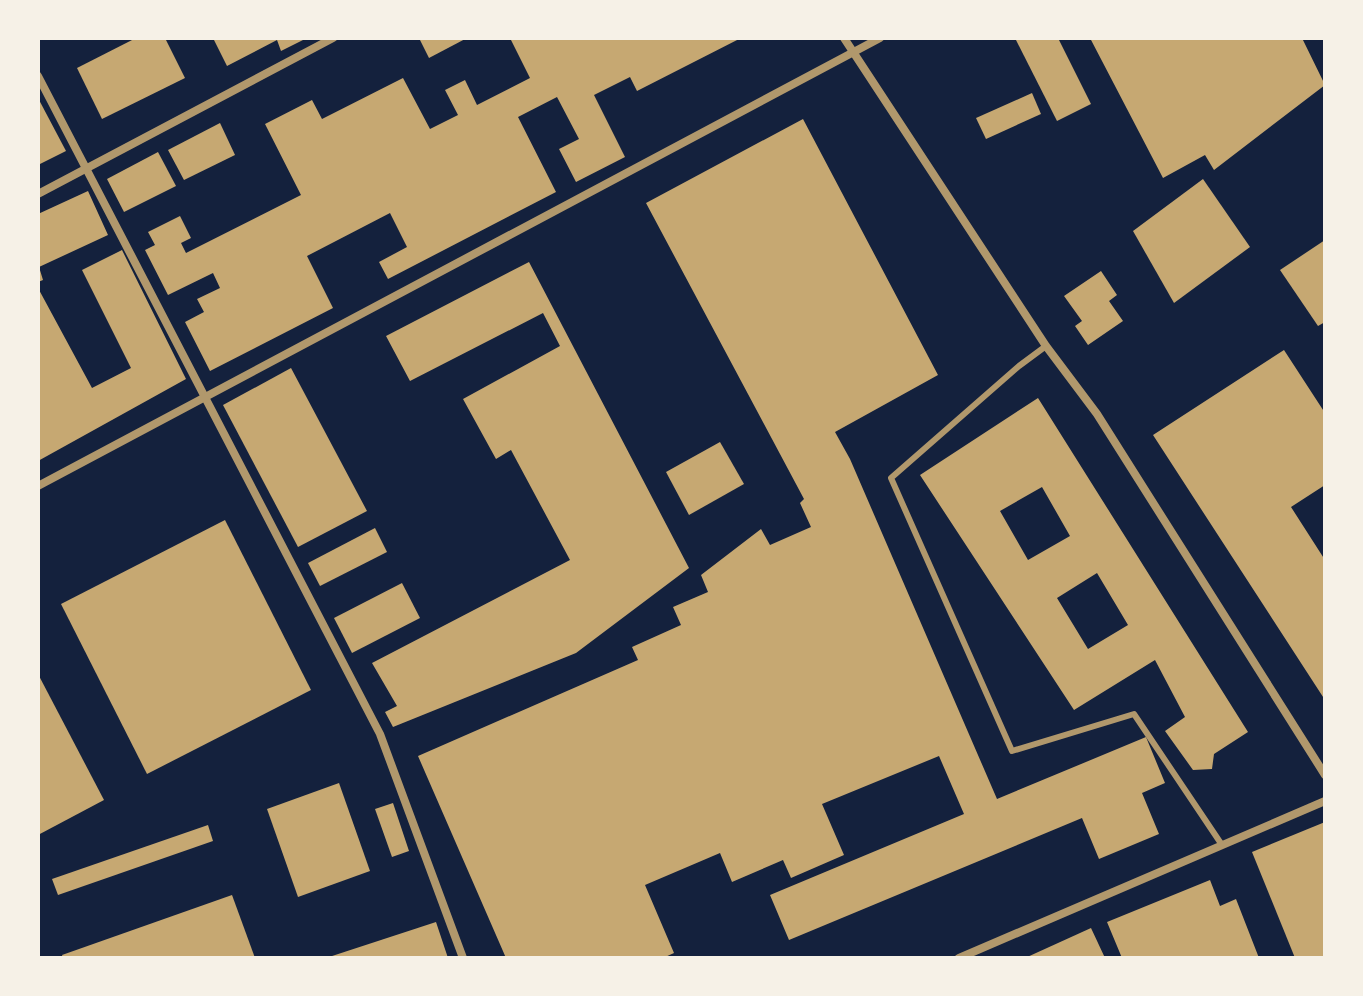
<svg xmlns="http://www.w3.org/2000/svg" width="1363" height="996" font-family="Overpass,sans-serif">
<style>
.building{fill:#c6a872;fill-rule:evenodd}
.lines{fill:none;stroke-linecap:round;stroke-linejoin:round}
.service{stroke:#b1986c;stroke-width:6}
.minor{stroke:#b1986c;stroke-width:8}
</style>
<rect width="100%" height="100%" fill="#14213d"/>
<g class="building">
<polygon points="136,38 165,38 185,78 102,119 77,68"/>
<polygon points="213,38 307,38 281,51 277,40 227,66"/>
<polygon points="419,38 467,38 429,58"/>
<polygon points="510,38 741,38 637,91 630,77 594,95 625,157 576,182 559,149 579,139 557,97 518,117 556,192 388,279 379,262 407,247 390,213 307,256 333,308 210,371 185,322 204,312 197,299 220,288 213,273 168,295 145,250 155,245 148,232 180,216 191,238 181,243 186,253 301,195 265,124 312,100 322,119 403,78 430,129 458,115 445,90 465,80 477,105 530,78"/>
<polygon points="1015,38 1058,38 1091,104 1057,121"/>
<polygon points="1090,38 1302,38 1325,85 1214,170 1205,155 1163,178"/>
<polygon points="1032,93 1041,114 986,139 976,118"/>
<polygon points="38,98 66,151 38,165"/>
<polygon points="803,119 938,375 835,432 850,459 997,799 1146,737 1165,783 1142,793 1159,834 1099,859 1082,818 789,940 770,895 964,814 939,756 822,804 844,855 791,878 783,860 732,882 720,853 645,885 674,953 663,958 506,958 418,756 638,660 632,647 681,625 673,607 708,592 701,575 761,529 770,545 811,527 800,503 804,499 646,203"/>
<polygon points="220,123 235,155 184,180 168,150"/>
<polygon points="158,152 176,186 124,212 107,179"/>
<polygon points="1203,179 1250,247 1174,303 1133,231"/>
<polygon points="88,191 108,235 39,267 43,280 38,282 38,214"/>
<polygon points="1325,240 1325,322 1318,326 1280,270"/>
<polygon points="122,250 186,379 38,461 38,288 92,388 131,368 82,270"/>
<polygon points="529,262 689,568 576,653 393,727 385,712 397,706 372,663 570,560 511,450 496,459 463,399 560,346 543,313 410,381 386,336"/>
<polygon points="1101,271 1117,295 1109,301 1123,321 1088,345 1075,326 1082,321 1064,296"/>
<polygon points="1284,350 1325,413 1325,485 1291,507 1325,560 1325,700 1153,435"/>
<polygon points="291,368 367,511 298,547 223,405"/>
<path d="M 1038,398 L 1248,732 L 1214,754 L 1212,769 L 1193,770 L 1165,731 L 1185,717 L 1155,660 L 1074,710 L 920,475 ZM 1042,487 L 1070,536 L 1028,560 L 1000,511 ZM 1097,573 L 1128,625 L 1088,649 L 1057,598 Z"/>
<polygon points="720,442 744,484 689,515 666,472"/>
<polygon points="225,520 311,690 147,774 61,604"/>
<polygon points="375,528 387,552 320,586 308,563"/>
<polygon points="402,583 420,618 352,653 334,618"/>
<polygon points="38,674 104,800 38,835"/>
<polygon points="339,783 370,871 298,897 267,809"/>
<polygon points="393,803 409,851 392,857 375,809"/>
<polygon points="1325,822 1325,958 1295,958 1252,852"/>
<polygon points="208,825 213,841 58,895 52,879"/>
<polygon points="1210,880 1220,906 1236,899 1259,958 1122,958 1107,922"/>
<polygon points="232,895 255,958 63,958 62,955"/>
<polygon points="436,922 448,958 329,958 329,957"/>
<polygon points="1091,928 1105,958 1025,958"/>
</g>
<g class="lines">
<polyline class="service" points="1046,346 1019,366 891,478 1012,751 1134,714 1222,845"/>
<g class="minor">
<polyline points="844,38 1046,346 1097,414 1325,775"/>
<polyline points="38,76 380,734 463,958"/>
<polyline points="38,194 333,38"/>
<polyline points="38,486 880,38"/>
<polyline points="959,958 1325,801"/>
</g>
</g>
<rect width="1363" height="996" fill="none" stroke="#f6f1e7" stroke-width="80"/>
</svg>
